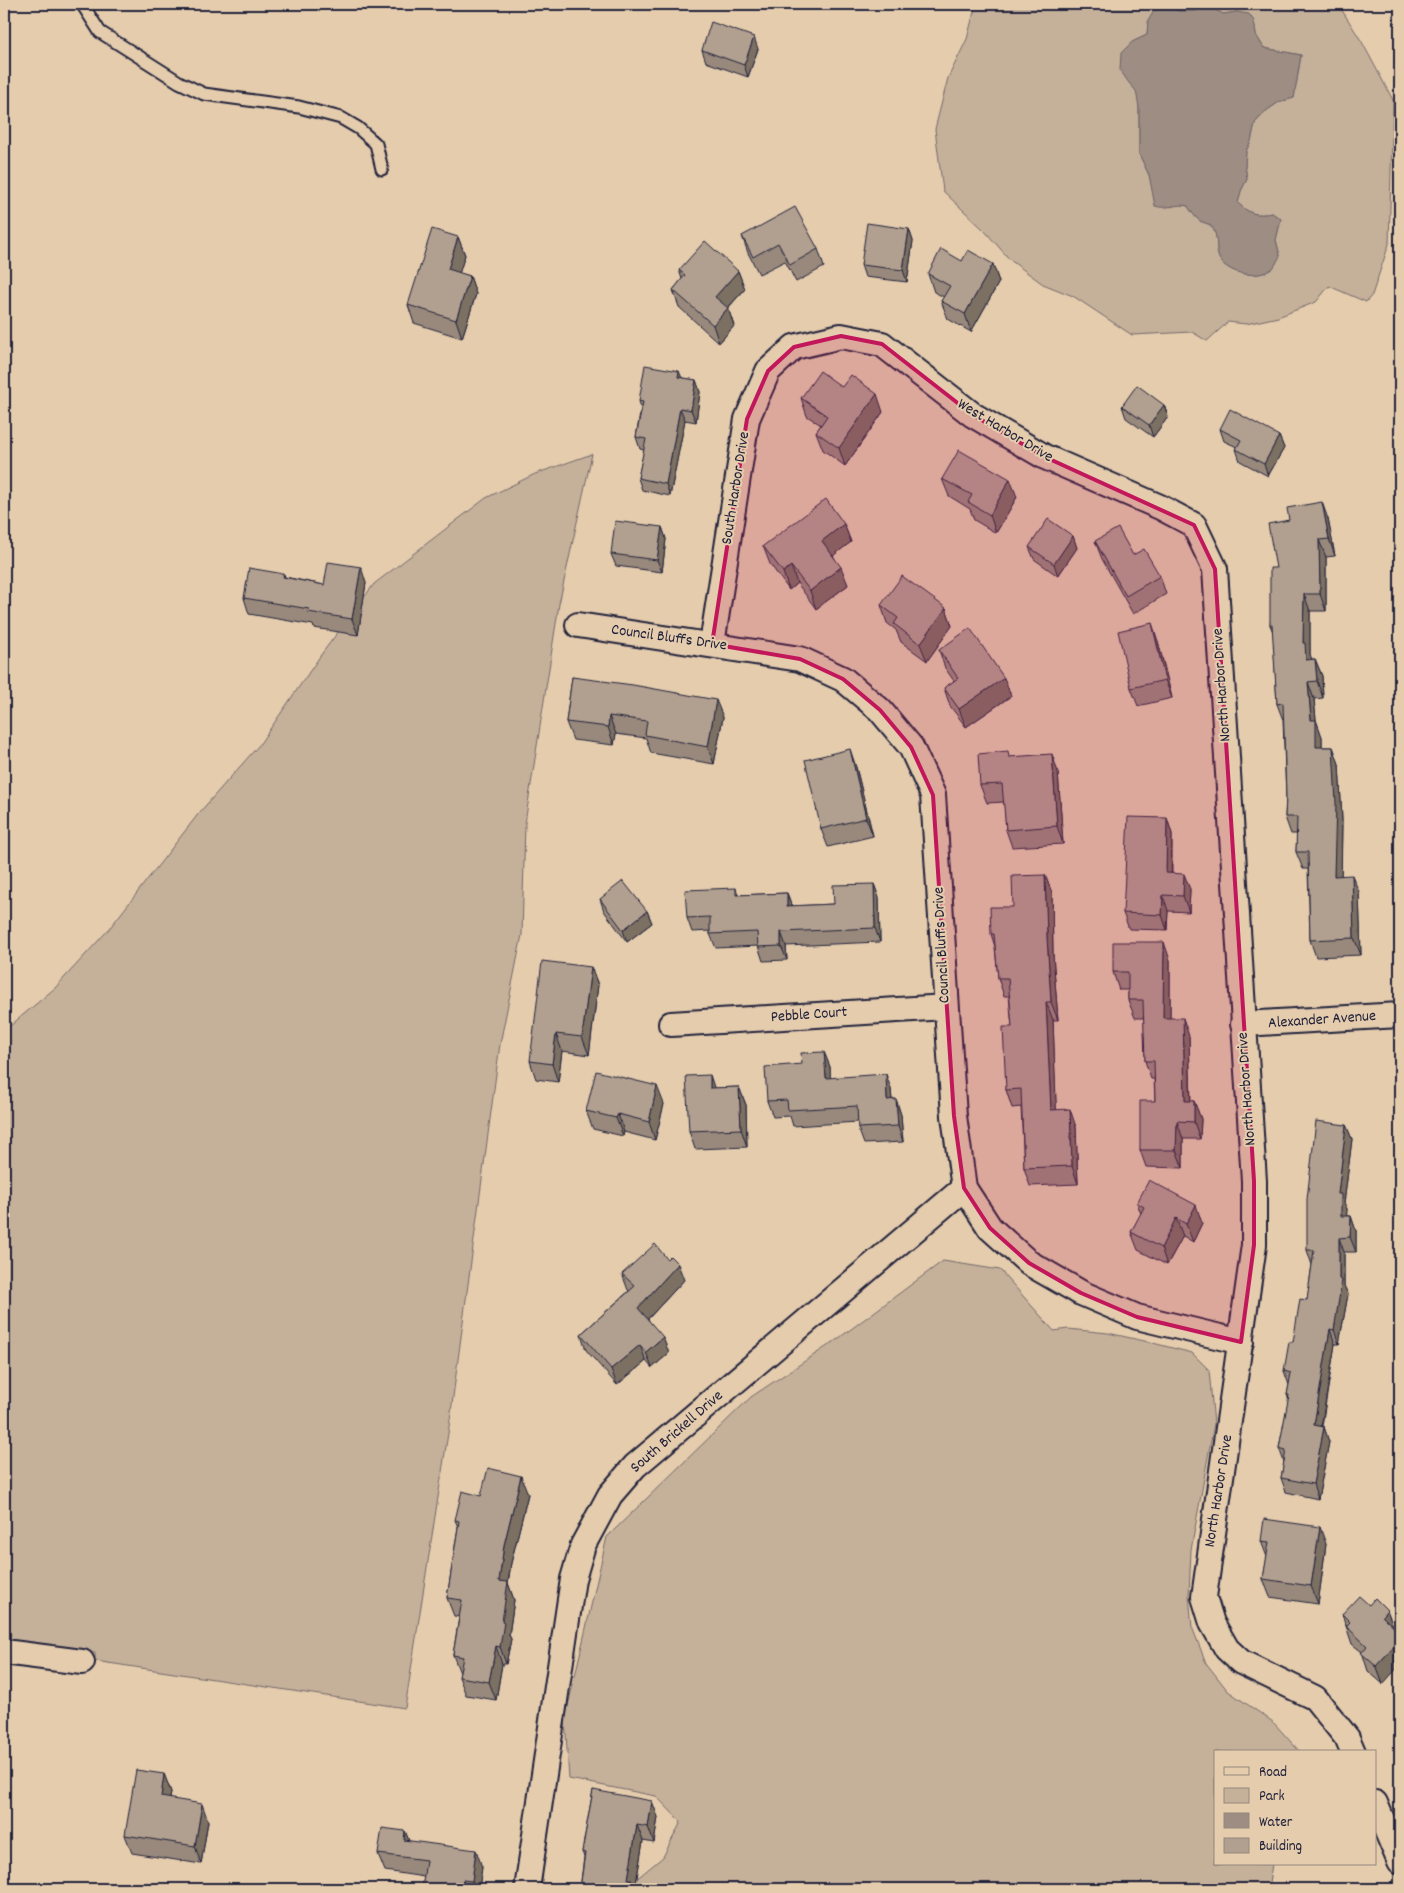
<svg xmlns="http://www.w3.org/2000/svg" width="1404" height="1893" font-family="Dekko,sans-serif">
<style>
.green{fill:#c5b09a;stroke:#74696a;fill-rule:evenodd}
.water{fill:#9d8d83;stroke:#6c6266}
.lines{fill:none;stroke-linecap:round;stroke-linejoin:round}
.lane-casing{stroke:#22223b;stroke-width:15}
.street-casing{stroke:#22223b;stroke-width:28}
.lane{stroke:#e4ccad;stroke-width:11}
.street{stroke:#e4ccad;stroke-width:24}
.wall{fill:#98897b;stroke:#22223b}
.shaded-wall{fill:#7c6f64;stroke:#22223b}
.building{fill:#b19f8f;stroke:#22223b}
.marked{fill:#c2185b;fill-opacity:0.2;stroke:#c2185b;stroke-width:4;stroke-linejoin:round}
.labels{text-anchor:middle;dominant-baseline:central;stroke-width:4;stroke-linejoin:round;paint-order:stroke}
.street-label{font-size:16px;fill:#22223b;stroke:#e4ccad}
</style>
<rect width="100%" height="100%" fill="#e4ccad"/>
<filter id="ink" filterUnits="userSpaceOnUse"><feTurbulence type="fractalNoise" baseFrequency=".02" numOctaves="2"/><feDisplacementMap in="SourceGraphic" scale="10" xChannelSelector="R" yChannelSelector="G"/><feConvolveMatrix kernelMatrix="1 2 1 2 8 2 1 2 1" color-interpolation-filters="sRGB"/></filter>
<g filter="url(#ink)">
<g class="green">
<path d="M 976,4 L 1338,4 L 1362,42 L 1393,100 L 1389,244 L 1372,295 L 1366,302 L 1329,286 L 1316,302 L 1278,317 L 1246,324 L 1228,322 L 1207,341 L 1192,332 L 1132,335 L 1073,296 L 1043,284 L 1010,260 L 984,230 L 943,191 L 935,129 L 948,78 L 967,39 ZM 1205,7 L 1216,10 L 1223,14 L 1237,12 L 1254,21 L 1256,35 L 1264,48 L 1301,55 L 1294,98 L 1279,102 L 1266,111 L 1255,123 L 1251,141 L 1246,151 L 1245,165 L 1247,179 L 1241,191 L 1238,203 C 1249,214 1256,216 1272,213 L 1281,219 L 1276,240 L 1280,256 C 1278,259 1276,264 1273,267 C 1261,280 1230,275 1220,260 C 1214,250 1220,236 1211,226 C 1208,223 1204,223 1200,221 C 1195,217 1191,212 1188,206 L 1178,204 L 1171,207 L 1153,189 L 1149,175 L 1139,154 L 1139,107 L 1132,42 L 1147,35 L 1148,21 L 1178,11 L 1195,11 Z"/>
<polygon points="592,454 559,604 525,823 522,935 500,1044 449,1427 405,1708 95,1661 95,1653 4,1641 4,1031 55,988 109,929 199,813 259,745 323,652 374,584 486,498 535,474"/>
<polygon points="943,1261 1000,1270 1054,1331 1068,1329 1108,1333 1149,1342 1192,1353 1209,1370 1214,1424 1191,1550 1189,1595 1192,1627 1206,1663 1228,1691 1273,1722 1300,1752 1215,1752 1215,1864 1272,1864 1268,1889 631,1889 629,1885 663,1857 681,1822 656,1796 569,1779 565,1719 607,1537 751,1397 835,1341"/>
</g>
<path class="water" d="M 1166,5 L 1178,11 L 1195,11 L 1205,7 L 1216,10 L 1223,14 L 1237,12 L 1249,14 L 1254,21 L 1256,35 L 1264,48 L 1301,55 L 1294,98 L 1279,102 L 1266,111 L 1255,123 L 1251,141 L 1246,151 L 1245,165 L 1247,179 L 1241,191 L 1238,203 C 1249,214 1256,216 1272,213 L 1281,219 L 1276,240 L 1280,256 C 1278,259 1276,264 1274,267 C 1261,280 1230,275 1220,260 C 1214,250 1220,236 1211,226 C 1208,223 1204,223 1200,221 C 1195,217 1191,212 1188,206 C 1176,203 1167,210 1155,206 L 1149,175 L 1139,154 L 1139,107 L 1136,91 L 1129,83 L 1120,70 L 1121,53 L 1132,42 L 1147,35 L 1148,21 L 1155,9 Z"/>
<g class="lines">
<defs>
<polyline id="lane" points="82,4 100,32 179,82 204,94 299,107 341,118 358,128 376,144 382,169"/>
<g id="street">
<polyline points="578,625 800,659 843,679 880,710 911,747 933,795 954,1116 964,1188 990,1228 1029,1263 1081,1293 1137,1317 1241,1342"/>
<polyline points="712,644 747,419 768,371 794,347 841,336 882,344 973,415 1045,457 1160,507 1194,525 1215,569 1254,1181 1254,1245 1204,1597 1212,1623 1227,1649 1241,1662 1315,1698 1347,1738 1353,1752"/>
<polyline points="671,1024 946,1007"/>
<polyline points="1243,1024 1400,1015"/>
<polyline points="4,1652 82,1662"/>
<polyline points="1375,1803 1400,1862"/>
<polyline points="527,1889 573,1579 583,1545 610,1495 635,1466 964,1188"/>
</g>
</defs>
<use href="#lane" class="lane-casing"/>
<use href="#street" class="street-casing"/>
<use href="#lane" class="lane"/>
<use href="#street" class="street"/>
</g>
<g class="wall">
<polygon points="758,49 748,77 706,62 702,50"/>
<polygon points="909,229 913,241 907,282 865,277 861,265"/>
<polygon points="742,236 818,249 824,267 796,282 785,261 759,274 748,253"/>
<polygon points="458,237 465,255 459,273 470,276 476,294 462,338 414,323 408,305"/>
<polygon points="962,261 993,264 999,282 971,332 948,319 941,301 944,297 934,292 928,274"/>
<polygon points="679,270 738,271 745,289 728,308 734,326 719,343 679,307 673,290 682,279"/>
<polygon points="682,378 696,380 700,392 696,422 685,420 670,496 642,490 638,478 644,450 640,449 636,437 641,408 639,401"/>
<polygon points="842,387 883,412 845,466 823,450 816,432 821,425 807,416 801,398"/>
<polygon points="1164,405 1168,417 1153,437 1126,418 1122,406"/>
<polygon points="1220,429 1279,436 1284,448 1268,476 1240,461 1236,449 1237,447 1224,441"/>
<polygon points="942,479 1017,497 996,533 974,520 970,509 949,496"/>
<polygon points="1328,519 1335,556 1326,557 1326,611 1310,611 1310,654 1311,659 1315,659 1322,676 1323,698 1314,699 1316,720 1322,737 1322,747 1333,747 1339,764 1342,820 1341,876 1359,892 1361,955 1316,957 1310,940 1308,869 1303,869 1296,852 1297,834 1291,834 1285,817 1286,796 1283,720 1277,704 1273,632 1270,625 1276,568"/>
<polygon points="844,524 851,542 833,555 848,585 816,609 797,583 789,590 770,564 763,546"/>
<polygon points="662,527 666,539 662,572 616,566 611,554"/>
<polygon points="1073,536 1077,548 1058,576 1034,559 1029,547"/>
<polygon points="1095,541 1133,555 1160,576 1166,594 1133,614 1102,559"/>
<polygon points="284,574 285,577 324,585 366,583 358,635 314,628 313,625 249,614 244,598"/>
<polygon points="881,605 946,608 952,626 927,661 901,642 896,630 887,623"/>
<polygon points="1158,641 1172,698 1138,706 1131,688"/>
<polygon points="939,650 1004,678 1011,696 966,727 950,706 944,688 954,681 945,668"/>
<polygon points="572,677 723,717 714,764 651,753 646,738 616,734 614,745 573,740 566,722"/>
<polygon points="1010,757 1058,772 1063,844 1012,847 1006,830 1004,802 987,803 980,785"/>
<polygon points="856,767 873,836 828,847 821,829"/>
<polygon points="1167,818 1172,834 1172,873 1190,889 1189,912 1168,911 1167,930 1129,929 1123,913"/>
<polygon points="1045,875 1052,893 1053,955 1058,1020 1053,1020 1056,1109 1076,1127 1078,1184 1030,1186 1024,1168 1021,1107 1012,1108 1006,1090 1012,1027 1009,996 1004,996 998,978 995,947 991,934 1013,907"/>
<polygon points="874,884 879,898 880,942 786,946 787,960 763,961 758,946 716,948 710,934 710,931 692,932 687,918 736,888 738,895 787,893 792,906 834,904"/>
<polygon points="600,899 647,911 652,923 627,942 604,911"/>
<polygon points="1170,960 1170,1018 1189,1036 1191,1101 1194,1101 1201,1119 1200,1139 1183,1139 1183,1168 1146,1167 1140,1150 1155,1101 1154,1079 1151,1079 1145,1061 1144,1018 1135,1018 1128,1000 1128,990 1119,990 1113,972"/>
<polygon points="591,967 598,985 589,1055 562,1051 558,1082 536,1079 530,1061"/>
<polygon points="824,1052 830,1067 830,1078 891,1089 892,1100 896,1099 901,1115 903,1142 864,1144 858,1128 858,1122 793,1126 790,1116 773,1117 767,1101 802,1064"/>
<polygon points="739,1087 746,1105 747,1147 695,1149 689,1131 714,1088"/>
<polygon points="664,1104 655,1140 624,1132 623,1136 593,1129 586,1111"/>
<polygon points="1346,1125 1352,1139 1344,1203 1347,1209 1346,1216 1351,1216 1356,1231 1356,1252 1344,1252 1344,1286 1348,1294 1339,1344 1335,1344 1322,1426 1324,1427 1329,1442 1318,1499 1286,1492 1281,1478 1284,1462 1279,1448 1289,1399 1287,1395 1289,1385 1284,1371 1307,1300 1312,1265 1307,1250"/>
<polygon points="1137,1203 1202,1223 1193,1242 1183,1236 1167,1265 1138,1250 1131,1232 1141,1214"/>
<polygon points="622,1274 684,1280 648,1319 669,1353 652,1368 646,1361 617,1385 586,1350 581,1334 629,1291 628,1290"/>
<polygon points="528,1494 511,1563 508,1583 514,1600 509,1635 511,1639 506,1664 502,1664 496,1700 466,1695 459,1677 460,1673 453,1655 459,1617 454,1616 447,1598 458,1527 455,1520 481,1496"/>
<polygon points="1261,1541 1326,1544 1318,1604 1270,1597 1263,1579 1267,1557"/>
<polygon points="1369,1605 1387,1610 1393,1626 1383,1684 1368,1671 1362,1652 1352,1644 1342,1614"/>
<polygon points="164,1774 171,1792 170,1798 208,1821 201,1864 132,1853 125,1835"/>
<polygon points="593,1790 658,1817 654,1843 643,1841 635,1889 580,1889 584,1857 582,1852"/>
<polygon points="405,1831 409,1841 482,1867 479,1889 422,1889 424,1877 385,1871 378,1854"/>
</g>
<g class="shaded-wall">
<polygon points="754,37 758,49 748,77 744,65"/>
<polygon points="909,229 913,241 907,282 903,270"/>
<polygon points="458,237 465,255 455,287 448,269"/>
<polygon points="993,264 999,282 971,332 965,314"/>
<polygon points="738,271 745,289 722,314 715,297"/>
<polygon points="470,276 476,294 462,338 456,320"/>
<polygon points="728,308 734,326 719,343 713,325"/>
<polygon points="679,371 684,383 678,377"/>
<polygon points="696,380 700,392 696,422 691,410"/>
<polygon points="877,394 883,412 845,466 839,448"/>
<polygon points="1164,405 1168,417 1153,437 1149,425"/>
<polygon points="680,408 685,420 670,496 666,484"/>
<polygon points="1279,436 1284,448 1268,476 1264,464"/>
<polygon points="1010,479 1017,497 996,533 990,515"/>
<polygon points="1322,502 1328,519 1335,556 1329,539"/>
<polygon points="844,524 851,542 829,559 822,541"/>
<polygon points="662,527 666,539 662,572 657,560"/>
<polygon points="1073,536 1077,548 1058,576 1054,564"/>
<polygon points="1319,540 1326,557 1326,611 1320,594"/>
<polygon points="791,566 797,583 789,590 783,572"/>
<polygon points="361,567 366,583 358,635 352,619"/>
<polygon points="841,567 848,585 816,609 810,591"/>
<polygon points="1304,594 1310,611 1310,654 1312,660 1306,660 1303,643"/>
<polygon points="946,608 952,626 927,661 920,644"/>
<polygon points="1152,623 1158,641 1172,698 1165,680"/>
<polygon points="1315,659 1322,676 1323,698 1317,681"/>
<polygon points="1004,678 1011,696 966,727 959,709"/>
<polygon points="1308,682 1314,699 1316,720 1322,737 1322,764 1316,747 1311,720"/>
<polygon points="716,700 723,717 714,764 708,747"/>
<polygon points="609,716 616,734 614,745 608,727"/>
<polygon points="1333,747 1339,764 1342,820 1341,893 1334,876"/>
<polygon points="850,749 856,767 873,836 866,818"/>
<polygon points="1052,754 1058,772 1063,844 1057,826"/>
<polygon points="1167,818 1172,834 1171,888 1166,873"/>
<polygon points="1184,874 1190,889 1189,912 1183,896"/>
<polygon points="1045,875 1052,893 1053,955 1058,1020 1051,1002 1047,937"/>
<polygon points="1352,875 1359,892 1361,955 1354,938"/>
<polygon points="874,884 879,898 880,942 875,928"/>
<polygon points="787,893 792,907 787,906"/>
<polygon points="1163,895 1168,911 1167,930 1162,915"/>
<polygon points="647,911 652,923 627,942 623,930"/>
<polygon points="781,932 786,946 787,960 781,946"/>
<polygon points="1164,942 1170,960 1170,1036 1163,1018"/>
<polygon points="591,967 598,985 589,1055 582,1037"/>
<polygon points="1046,1002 1053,1020 1057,1127 1051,1110"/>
<polygon points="1183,1018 1189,1036 1191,1119 1185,1101"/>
<polygon points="556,1034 562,1051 558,1082 552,1064"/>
<polygon points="824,1052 830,1067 831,1094 826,1078"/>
<polygon points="886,1074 891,1089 893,1115 887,1100"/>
<polygon points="710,1075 716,1093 710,1088"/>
<polygon points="657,1086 664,1104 655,1140 649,1122"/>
<polygon points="739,1087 746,1105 747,1147 741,1129"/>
<polygon points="896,1099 901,1115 903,1142 898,1126"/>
<polygon points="1194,1101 1201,1119 1200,1139 1194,1122"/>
<polygon points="1070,1109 1076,1127 1078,1184 1072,1166"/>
<polygon points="618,1114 624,1132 623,1136 616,1118"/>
<polygon points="1177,1121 1183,1139 1183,1168 1176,1150"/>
<polygon points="1346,1125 1352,1139 1344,1203 1347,1209 1346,1231 1341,1216 1338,1194"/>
<polygon points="1196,1205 1202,1223 1193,1242 1186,1224"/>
<polygon points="1351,1216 1356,1231 1356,1252 1350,1237"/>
<polygon points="1176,1218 1183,1236 1167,1265 1161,1248"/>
<polygon points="1339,1238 1344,1252 1344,1286 1348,1294 1339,1344 1334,1330 1339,1279"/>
<polygon points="678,1264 684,1280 644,1323 638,1308"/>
<polygon points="1330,1329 1335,1344 1319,1440 1314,1425"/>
<polygon points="663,1337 669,1353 652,1368 646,1352"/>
<polygon points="640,1345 646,1361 617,1385 611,1369"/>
<polygon points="1324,1427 1329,1442 1318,1499 1313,1484"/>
<polygon points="521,1476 528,1494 511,1563 508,1583 514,1600 509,1635 511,1639 506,1664 500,1647 499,1581 504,1545"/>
<polygon points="1320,1527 1326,1544 1318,1604 1311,1586"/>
<polygon points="1387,1610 1394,1628 1382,1616"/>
<polygon points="1400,1640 1400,1665 1383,1684 1376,1666"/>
<polygon points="496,1646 502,1664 496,1700 489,1682"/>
<polygon points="164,1774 171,1792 167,1815 161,1797"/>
<polygon points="652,1801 658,1817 654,1843 648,1827"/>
<polygon points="202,1804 208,1821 201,1864 195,1846"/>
<polygon points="637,1825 643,1841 635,1889 630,1889 628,1879"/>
<polygon points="405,1831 412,1848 404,1840"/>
<polygon points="476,1850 482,1867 479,1889 474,1889 472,1881"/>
<polygon points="463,1880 466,1889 461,1889"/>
</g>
<g class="building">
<polygon points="711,22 754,37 744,65 702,50"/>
<polygon points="795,207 818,249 790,265 778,243 753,257 742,236"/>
<polygon points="867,223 909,229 903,270 861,265"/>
<polygon points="432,229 458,237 448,269 470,276 456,320 408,305"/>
<polygon points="705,241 738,271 715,297 728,308 713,325 673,290 685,275 679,270"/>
<polygon points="941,249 962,261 968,250 993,264 965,314 941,301 950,286 928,274"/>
<polygon points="645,365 679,371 678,377 696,380 691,410 680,408 666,484 638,478 646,439 636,437 643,402 639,401"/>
<polygon points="820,371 842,387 851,375 877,394 839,448 816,432 827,416 801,398"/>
<polygon points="1137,385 1164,405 1149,425 1122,406"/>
<polygon points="1230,409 1279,436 1264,464 1236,449 1241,440 1220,429"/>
<polygon points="959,450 1010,479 990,515 968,502 972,495 942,479"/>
<polygon points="826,499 844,524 822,541 841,567 810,591 791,566 783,572 763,546"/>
<polygon points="1322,502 1329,539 1319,540 1320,594 1304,594 1303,643 1305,643 1306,660 1315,659 1317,681 1308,682 1311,720 1316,720 1316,747 1333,747 1336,803 1334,876 1352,875 1354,938 1310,940 1308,852 1296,852 1297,817 1285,817 1286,796 1283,703 1277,704 1272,625 1270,625 1270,568 1276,568 1268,524 1289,520 1287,508"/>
<polygon points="1048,519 1073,536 1054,564 1029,547"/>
<polygon points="615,521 662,527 657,560 611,554"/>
<polygon points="1118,528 1133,555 1144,549 1160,576 1126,596 1095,541"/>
<polygon points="328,562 361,567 352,619 308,612 309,609 244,598 249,568 284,574 283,577 324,585"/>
<polygon points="902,576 946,608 920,644 894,624 898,618 881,605"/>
<polygon points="1152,623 1165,680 1131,688 1118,631"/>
<polygon points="970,628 1004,678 959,709 944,688 958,678 939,650"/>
<polygon points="572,677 633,685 716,700 708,747 645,735 647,721 609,716 608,727 566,722"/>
<polygon points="850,749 866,818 821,829 805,760"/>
<polygon points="1008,751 1009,757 1052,754 1057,826 1006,830 1002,784 980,785 978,754"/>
<polygon points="1128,817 1167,818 1166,873 1184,874 1183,896 1163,895 1162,915 1123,913"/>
<polygon points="1045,875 1047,937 1051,1002 1046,1002 1051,1110 1070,1109 1072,1166 1024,1168 1021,1089 1006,1090 1003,1027 1012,1027 1008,978 998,978 994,934 991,934 990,907 1013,907 1012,876"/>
<polygon points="623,881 647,911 623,930 600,899"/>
<polygon points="874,884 875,928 781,932 781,946 758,947 757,932 710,934 710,917 687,918 685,890 736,888 736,895 787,893 787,906 834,904 833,885"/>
<polygon points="1113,942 1164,942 1163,1018 1183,1018 1185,1101 1194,1101 1194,1122 1177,1121 1176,1150 1140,1150 1140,1101 1155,1101 1154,1061 1145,1061 1143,1000 1128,1000 1128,972 1113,972"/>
<polygon points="542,961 591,967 582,1037 556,1034 552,1064 530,1061"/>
<polygon points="824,1052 826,1078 886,1074 887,1100 896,1099 898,1126 858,1128 857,1106 788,1110 787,1100 767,1101 765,1067 802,1064 801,1053"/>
<polygon points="596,1071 657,1086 649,1122 618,1114 616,1118 586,1111"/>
<polygon points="710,1075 710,1088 739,1087 741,1129 689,1131 686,1076"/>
<polygon points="1316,1121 1346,1125 1338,1194 1341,1194 1341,1216 1351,1216 1350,1237 1339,1238 1339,1279 1342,1280 1334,1330 1330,1329 1314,1425 1324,1427 1313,1484 1281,1478 1286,1450 1279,1448 1289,1395 1287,1395 1291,1373 1284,1371 1289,1342 1293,1342 1300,1299 1307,1300 1314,1250 1307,1250 1307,1199"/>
<polygon points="1149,1180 1196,1205 1186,1224 1176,1218 1161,1248 1131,1232 1144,1207 1137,1203"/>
<polygon points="655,1244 667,1259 670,1256 678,1264 638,1308 663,1337 646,1352 640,1345 611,1369 581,1334 635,1286 622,1274"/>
<polygon points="488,1468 521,1476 504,1545 499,1581 508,1582 502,1621 504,1622 500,1647 496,1646 489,1682 459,1677 463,1657 453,1655 462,1600 447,1598 459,1521 455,1520 462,1491 481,1496"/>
<polygon points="1264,1519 1320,1527 1311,1586 1263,1579 1269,1542 1261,1541"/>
<polygon points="1359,1596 1369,1605 1375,1598 1387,1610 1382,1616 1400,1633 1400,1640 1376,1666 1361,1653 1367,1646 1346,1626 1350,1622 1342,1614"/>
<polygon points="136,1770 164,1774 161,1797 202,1804 195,1846 125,1835"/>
<polygon points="593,1790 652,1801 648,1827 637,1825 628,1879 631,1879 630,1889 580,1889 585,1853 582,1852"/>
<polygon points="382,1828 405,1831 404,1840 476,1850 472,1881 463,1880 461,1889 422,1889 426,1860 378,1854"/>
</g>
</g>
<path class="marked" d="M 841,336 L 882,344 L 973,415 L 1045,457 L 1194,525 L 1215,569 L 1254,1181 L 1254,1245 L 1241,1342 L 1137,1317 L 1081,1293 L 1029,1263 L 990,1228 L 964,1188 L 954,1116 L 933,795 L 911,747 L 880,710 L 843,679 L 800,659 L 712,644 L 747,419 L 768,371 L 794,347 Z"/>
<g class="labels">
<g class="street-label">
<text transform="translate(1005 431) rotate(31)">West Harbor Drive</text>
<text transform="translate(736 488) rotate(-81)">South Harbor Drive</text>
<text transform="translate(669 638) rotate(8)">Council Bluffs Drive</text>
<text transform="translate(1222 685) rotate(-94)">North Harbor Drive</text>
<text transform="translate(942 945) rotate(-93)">Council Bluffs Drive</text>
<text transform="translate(809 1015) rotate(-4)">Pebble Court</text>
<text transform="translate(1322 1020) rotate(-4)">Alexander Avenue</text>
<text transform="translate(1247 1089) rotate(-94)">North Harbor Drive</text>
<text transform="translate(677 1432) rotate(-41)">South Brickell Drive</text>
<text transform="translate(1219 1491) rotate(-81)">North Harbor Drive</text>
</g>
</g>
<rect width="1404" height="1893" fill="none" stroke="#e4ccad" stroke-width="20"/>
<rect x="10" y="10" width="1384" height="1873" fill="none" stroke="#22223b" stroke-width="2" filter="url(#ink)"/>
<rect x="1214" y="1750" width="162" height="115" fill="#e4ccad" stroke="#96887f"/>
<rect x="1224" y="1767" width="25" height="8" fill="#e4ccad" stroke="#96887f"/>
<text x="1259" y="1776" font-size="15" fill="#22223b">Road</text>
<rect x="1224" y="1788" width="25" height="15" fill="#c5b09a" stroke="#96887f"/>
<text x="1259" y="1800" font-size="15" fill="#22223b">Park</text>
<rect x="1224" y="1813" width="25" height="15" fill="#9d8d83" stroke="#96887f"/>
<text x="1259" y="1826" font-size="15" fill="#22223b">Water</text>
<rect x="1224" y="1838" width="25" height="15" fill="#b19f8f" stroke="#96887f"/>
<text x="1259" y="1850" font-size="15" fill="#22223b">Building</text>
</svg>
